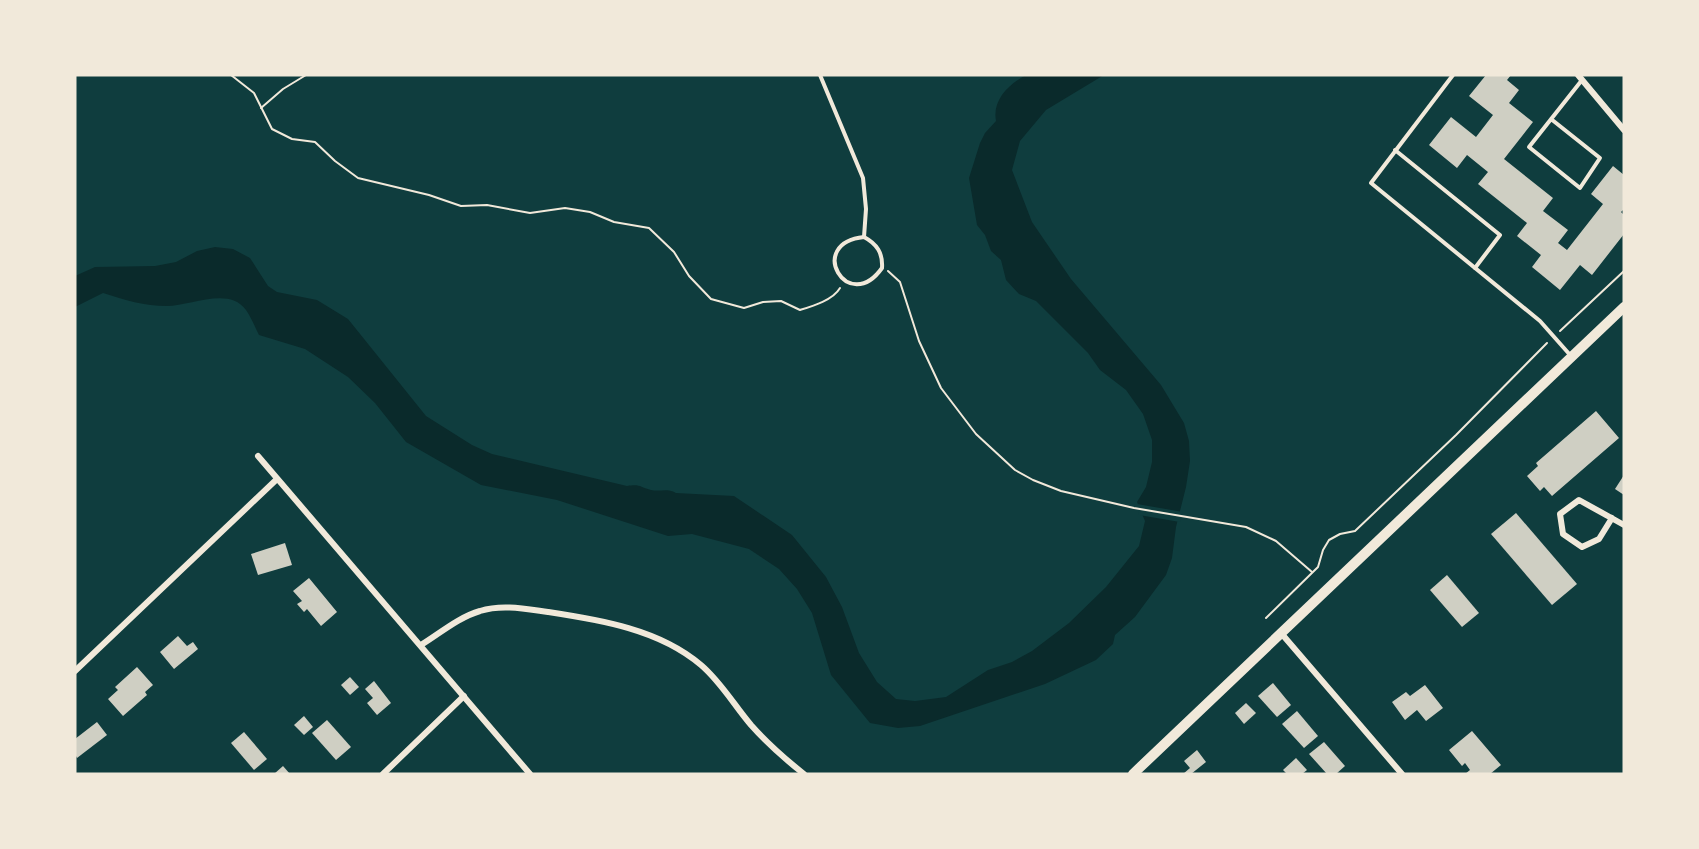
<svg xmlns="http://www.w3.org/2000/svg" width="1699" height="849" font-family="'PT Sans',sans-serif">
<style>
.water{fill:#0a2a2b}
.pier{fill:#0f3d3e}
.building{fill:#cfcfc3}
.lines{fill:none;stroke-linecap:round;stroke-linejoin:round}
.path{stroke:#f1e9da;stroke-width:2}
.service{stroke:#f1e9da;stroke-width:4}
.minor{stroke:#f1e9da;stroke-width:6}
.tertiary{stroke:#f1e9da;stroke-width:10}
</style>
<rect width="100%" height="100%" fill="#0f3d3e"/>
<path class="water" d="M 1026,75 L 1104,75 L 1046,110 L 1020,141 L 1012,170 L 1032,222 L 1071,279 L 1161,385 L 1184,423 L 1189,441 L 1190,461 L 1186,487 L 1176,527 L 1172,558 L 1166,575 L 1135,617 L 1115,635 L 1113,644 L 1096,660 L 1045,684 L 920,726 L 898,728 L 870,723 L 831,675 L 812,613 L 797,589 L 779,569 L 749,549 L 692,534 L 668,536 L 557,500 L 481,485 L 406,442 L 375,403 L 348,377 L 305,349 L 259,335 C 255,327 251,317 246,310 C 229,286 190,306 167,306 C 144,306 125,300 103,293 L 75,307 L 75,276 L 95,267 L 155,266 L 176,262 L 197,251 L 215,247 L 233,249 L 250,258 L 268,286 L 277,292 L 317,300 L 348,319 L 426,416 L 472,445 L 492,454 L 627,486 C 641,484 639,487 651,490 C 660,492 667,488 676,493 L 734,496 L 792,535 L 826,577 L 842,607 L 859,653 L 877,682 L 896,699 L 915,701 L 946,697 L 988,670 L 1012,662 L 1032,651 L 1069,623 L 1106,587 L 1139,546 L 1145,521 L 1137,502 L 1146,487 L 1152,462 L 1152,440 L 1143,414 L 1126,390 L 1100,370 L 1088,353 L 1036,301 L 1019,294 L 1006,280 L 1001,260 L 991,251 L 985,235 L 977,225 L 969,178 L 980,143 L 985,133 L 996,121 C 992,100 1009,84 1026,75 Z"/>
<polygon class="pier" points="1137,504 1183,512 1180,522 1139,515"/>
<g class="building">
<polygon points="1486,75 1511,75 1507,80 1519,90 1509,103 1533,122 1504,159 1553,198 1543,211 1568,230 1558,243 1567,250 1603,204 1591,194 1613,166 1624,175 1624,209 1621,212 1624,215 1624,234 1592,275 1580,265 1560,290 1532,267 1541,255 1517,236 1527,223 1478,184 1488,172 1467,155 1457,168 1429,145 1451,117 1476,137 1493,115 1469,96"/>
<polygon points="1596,411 1619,438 1552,496 1544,487 1540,491 1527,476 1538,466 1536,463"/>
<polygon points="1624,475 1624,495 1615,489"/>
<polygon points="1516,513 1577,584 1552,605 1491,534"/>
<polygon points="285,543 292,565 258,575 251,554"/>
<polygon points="1447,575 1479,613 1462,627 1430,590"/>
<polygon points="309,578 337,612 321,626 307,609 304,612 297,604 302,601 293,591"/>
<polygon points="178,636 187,646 193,642 198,649 174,669 160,652"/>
<polygon points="137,667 153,685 145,692 147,695 123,716 108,699 118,690 115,687"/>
<polygon points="350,677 359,687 350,695 341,685"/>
<polygon points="374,681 391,703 377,715 367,703 373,698 365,689"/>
<polygon points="1273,683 1291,705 1277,717 1258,696"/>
<polygon points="1425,685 1443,708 1426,721 1417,710 1405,720 1392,702 1406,692 1410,696"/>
<polygon points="1246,703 1256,713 1244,724 1235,713"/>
<polygon points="1297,711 1318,736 1304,748 1282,724"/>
<polygon points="304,716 313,727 304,735 294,725"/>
<polygon points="327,720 351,747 336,760 312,733"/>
<polygon points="97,722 107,735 77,758 75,754 75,739"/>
<polygon points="1472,731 1501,765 1490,774 1465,774 1470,770 1465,763 1462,766 1449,750"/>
<polygon points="244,732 267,759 254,770 231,743"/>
<polygon points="1324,742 1345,766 1336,774 1327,774 1309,754"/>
<polygon points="1197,750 1206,762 1191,774 1183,774 1190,768 1184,761"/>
<polygon points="1296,758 1307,770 1302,774 1287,774 1283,770"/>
<polygon points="283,766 290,774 274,774"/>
</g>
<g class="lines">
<g class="path">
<path d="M 231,75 L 254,93 L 272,129 L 292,139 L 315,142 L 335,161 L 358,178 L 429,195 L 461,206 L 487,205 L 530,213 L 565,208 L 590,212 L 614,222 L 649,228 L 674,252 L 689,276 L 711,299 L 744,308 L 763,302 L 781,301 L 800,310 C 813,306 833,300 840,288"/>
<polyline points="261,108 283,89 306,75"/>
<polyline points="888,271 900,282 919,341 941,388 976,434 1015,470 1033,480 1061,491 1134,508 1246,527 1276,541 1312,572"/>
<polyline points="1560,331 1624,271"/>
<polyline points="1266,618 1318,567 1323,550 1329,540 1340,534 1355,531 1456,435 1547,343"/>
</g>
<g class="service">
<polyline points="820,75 863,178 866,209 864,237"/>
<polyline points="1453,75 1371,183 1540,321 1571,356"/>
<polyline points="1551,119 1600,158 1580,188 1529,147 1582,80"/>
<polyline points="1395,150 1500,235 1475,268"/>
<path d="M 864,237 C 877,244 883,253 882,268 C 848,316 805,243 864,237 Z"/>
</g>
<g class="minor">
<polyline points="1578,75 1624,130"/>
<polyline points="258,456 530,774"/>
<polyline points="1612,518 1599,539 1582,547 1563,534 1560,514 1579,500 1624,525"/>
<polyline points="1281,633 1402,774"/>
<path d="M 421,645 C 439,634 459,617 480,611 C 502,604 526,609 548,612 C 600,620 659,629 701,665 C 721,682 734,705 751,725 C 767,743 785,759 804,774"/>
<polyline points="75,671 277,479"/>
<polyline points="383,774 464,696"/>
</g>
<polyline class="tertiary" points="1133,774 1624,307"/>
</g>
<rect width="1699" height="849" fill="none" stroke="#f1e9da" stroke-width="153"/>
</svg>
